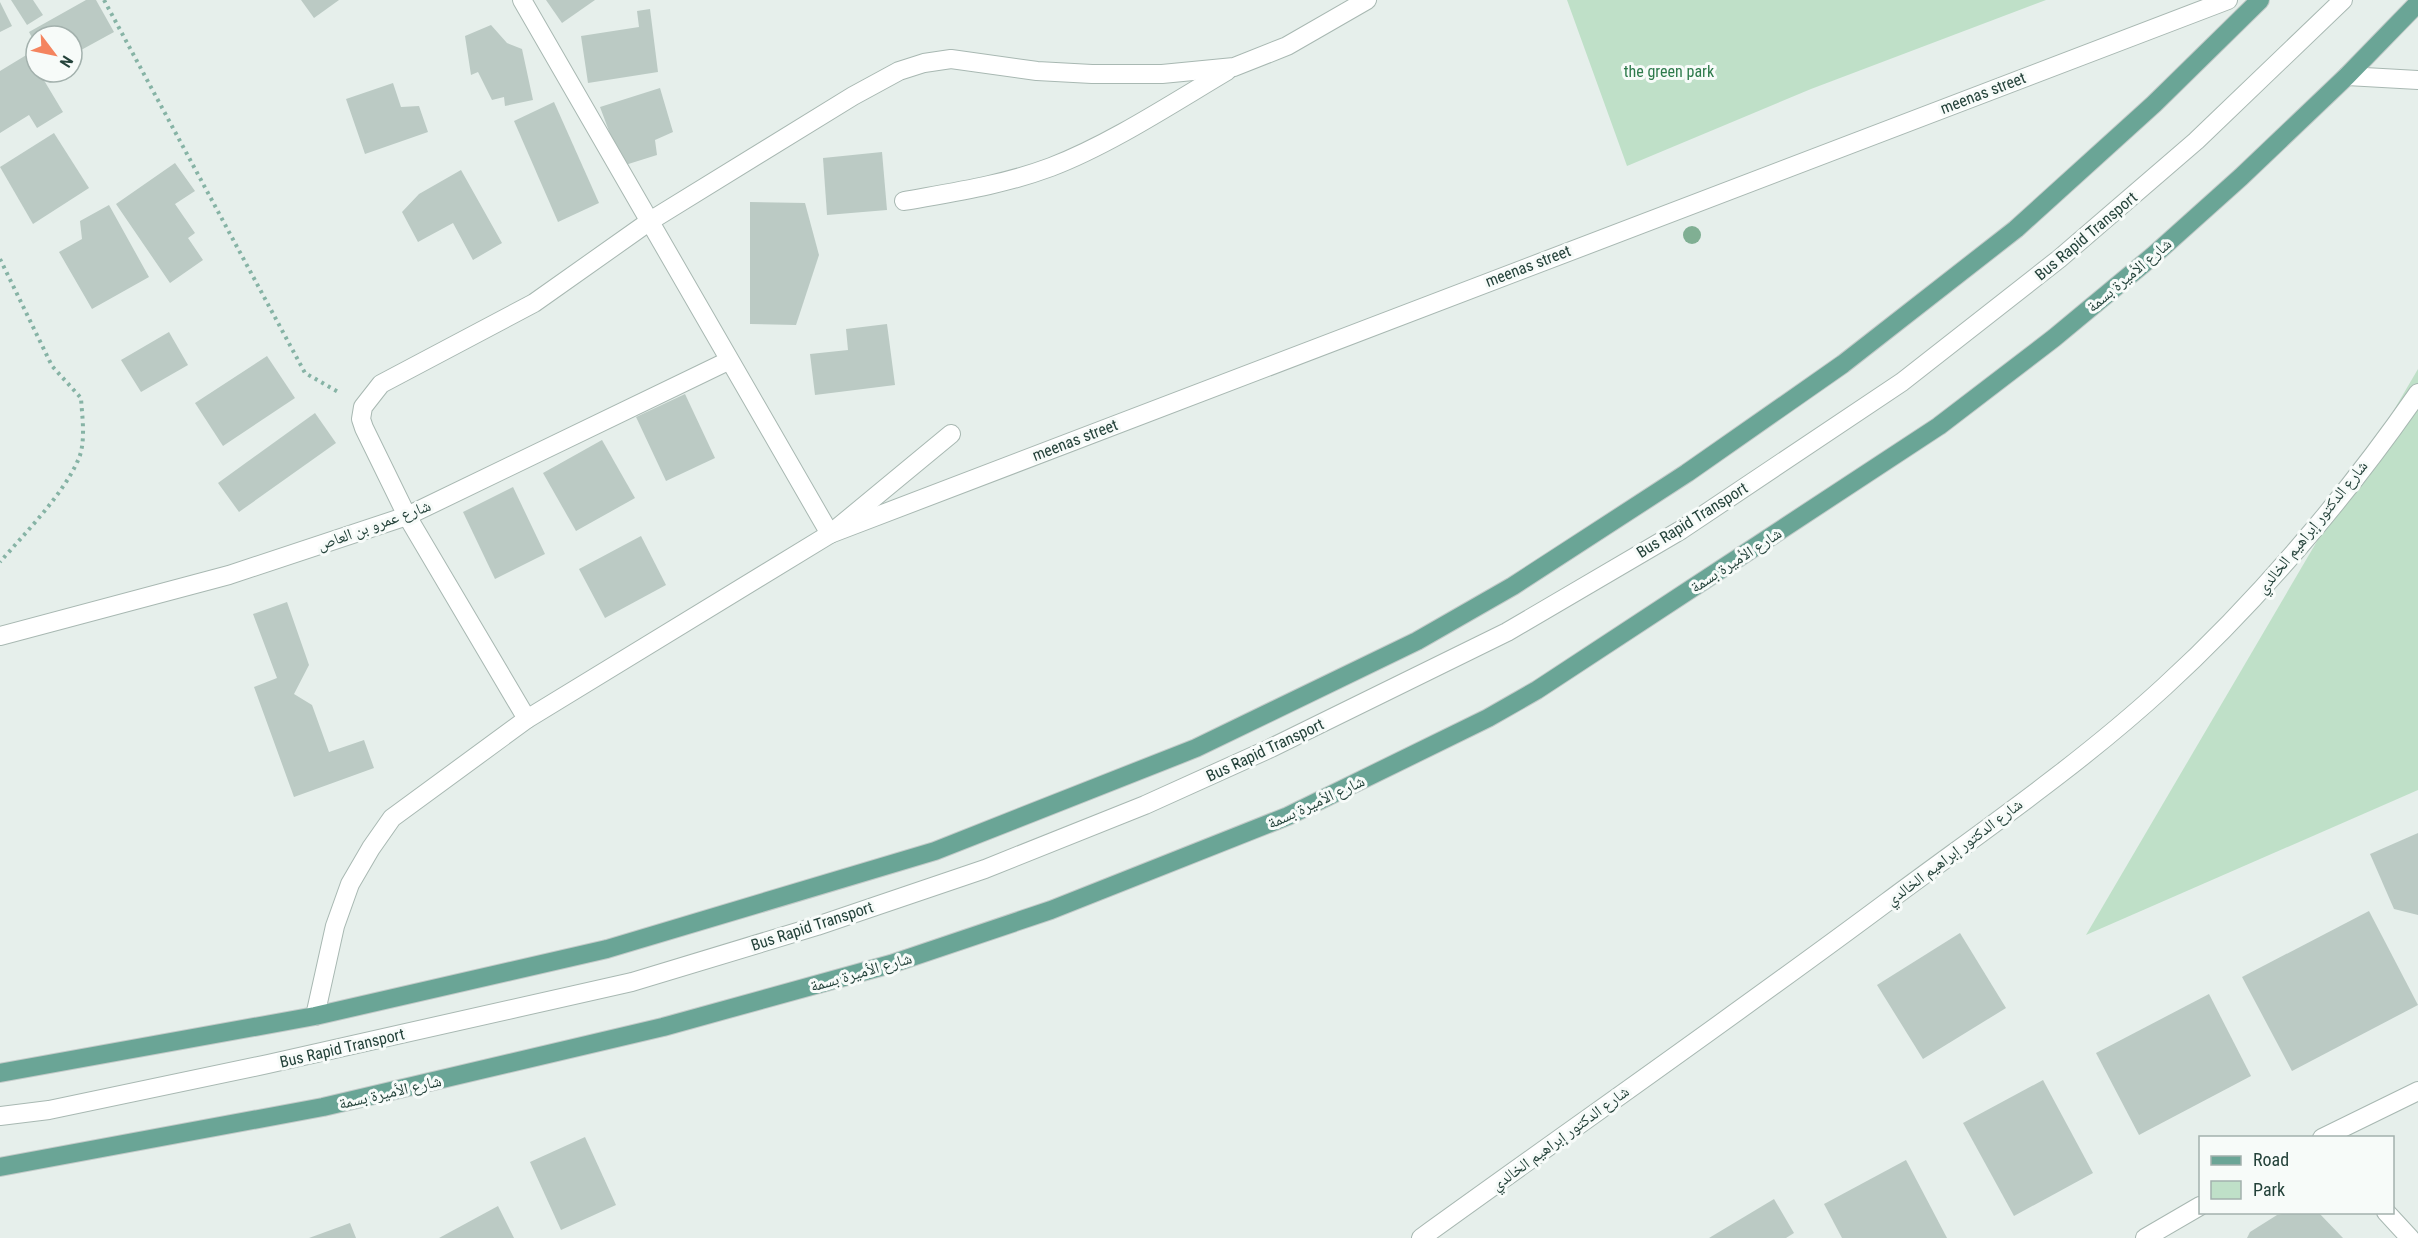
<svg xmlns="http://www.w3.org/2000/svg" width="2418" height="1238" font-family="'Roboto Condensed','Noto Naskh Arabic',sans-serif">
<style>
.green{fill:#bfe0c8}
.building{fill:#bbcac4}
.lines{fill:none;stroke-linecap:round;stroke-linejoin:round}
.minor-casing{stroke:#a8b8b2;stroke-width:20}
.major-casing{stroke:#c2cac8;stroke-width:20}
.path{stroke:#86b3a5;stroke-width:4;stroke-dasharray:3 4.5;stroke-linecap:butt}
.minor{stroke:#fff;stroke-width:18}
.major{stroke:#6aa596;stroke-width:18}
.tree{fill:#80af93}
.labels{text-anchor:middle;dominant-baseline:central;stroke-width:6;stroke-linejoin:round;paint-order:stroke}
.park-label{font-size:16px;fill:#2d7a4b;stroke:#f7fbf9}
.street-label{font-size:16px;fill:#24423a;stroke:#f7fbf9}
</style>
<rect width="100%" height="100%" fill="#e6efeb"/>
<g class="green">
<polygon points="1567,0 2046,0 1811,89 1627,166"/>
<polygon points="2418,369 2418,790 2086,935"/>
</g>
<g class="building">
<polygon points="11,0 33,0 43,15 27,25"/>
<polygon points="86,0 96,0 114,32 72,55 72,36 36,36 36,45 29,32"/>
<polygon points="301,0 339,0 314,18"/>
<polygon points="546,0 595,0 562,23"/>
<polygon points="0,2 12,26 0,32"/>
<polygon points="650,9 658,72 588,83 581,36 639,27 637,11"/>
<polygon points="491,25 507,43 522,49 533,100 505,106 504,97 492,100 478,72 471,75 465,36"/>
<polygon points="28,54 36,72 39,72 63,112 37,128 29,115 0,133 0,71"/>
<polygon points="393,83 401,107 419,106 428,132 365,154 346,99"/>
<polygon points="660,88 673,132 655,140 657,155 622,166 600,107"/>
<polygon points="554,102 599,203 558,222 514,121"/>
<polygon points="54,133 89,188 33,224 0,167"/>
<polygon points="882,152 887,210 827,215 823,158"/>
<polygon points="175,163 195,191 175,204 195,233 188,238 203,260 170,283 116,204"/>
<polygon points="461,170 502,243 473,260 453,223 418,242 402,212 419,194"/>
<polygon points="750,202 805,203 819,255 796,325 750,324"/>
<polygon points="109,205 149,277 92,309 59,252 82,239 80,221"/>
<polygon points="887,324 895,385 815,395 810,354 848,350 846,329"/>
<polygon points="169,332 188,365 141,392 121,360"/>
<polygon points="267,356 295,398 223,446 195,403"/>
<polygon points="685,394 715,458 666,481 636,417"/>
<polygon points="315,413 336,443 239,512 218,483"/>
<polygon points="602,440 635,498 576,531 543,473"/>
<polygon points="513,487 545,554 495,579 463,512"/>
<polygon points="641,536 666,585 605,618 579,569"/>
<polygon points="287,602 309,665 294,694 312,705 329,752 364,740 374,768 294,797 254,687 277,678 253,614"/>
<polygon points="2418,833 2418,915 2394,909 2370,854"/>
<polygon points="2369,911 2418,1005 2292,1071 2242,977"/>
<polygon points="1960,933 2006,1008 1923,1059 1877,985"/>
<polygon points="2209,994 2251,1076 2139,1135 2096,1053"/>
<polygon points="2043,1080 2093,1173 2014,1216 1963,1123"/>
<polygon points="585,1137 616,1205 561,1230 530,1162"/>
<polygon points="1906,1160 1947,1238 1842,1238 1824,1204"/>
<polygon points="1774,1199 1794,1233 1786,1238 1709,1238"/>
<polygon points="498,1206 514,1238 439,1238"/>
<polygon points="2291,1212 2318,1212 2343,1238 2247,1238 2250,1232 2277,1215"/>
<polygon points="350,1223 356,1238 309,1238"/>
</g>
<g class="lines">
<defs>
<g id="minor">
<polyline points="522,0 830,534 2228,0"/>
<polyline points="2347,76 2418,80"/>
<path d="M 904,201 C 954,192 1003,185 1051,167 C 1109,145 1173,103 1227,71"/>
<polyline points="0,636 229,575 407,516 728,361"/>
<polyline points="527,719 407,516 364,428 361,419 363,407 381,384 534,303 650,221 853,96 899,71 924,63 951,59 1037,71 1092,74 1162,74 1234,67 1287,46 1367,0"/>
<polyline points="315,1016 335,926 350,884 371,848 392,818 527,719 830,534 951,434"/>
<polyline points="0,1116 49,1110 268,1064 632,982 817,926 985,869 1145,805 1271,748 1507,632 1681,530 1902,382 2059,259 2196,141 2343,0"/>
<polyline points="2322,1138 2418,1091"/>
<polyline points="2386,1212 2410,1238"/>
<path d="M 1421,1238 C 1576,1126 1734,1016 1887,902 C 1981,832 2078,766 2164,687 C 2257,602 2346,497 2418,393"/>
<polyline points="2145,1238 2200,1206"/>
</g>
<g id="major">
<polyline points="0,1073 315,1016 607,949 935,851 1196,748 1417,641 1513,586 1687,473 1843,364 2016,229 2154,104 2260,0"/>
<polyline points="0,1167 323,1107 663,1027 891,964 1051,910 1288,816 1488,718 1537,690 1939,426 2054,338 2154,255 2241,177 2347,76 2418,3"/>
</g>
</defs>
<use href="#minor" class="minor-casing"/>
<use href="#major" class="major-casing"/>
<g class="path">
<polyline points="104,0 305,373 340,393"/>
<path d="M 0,259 L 52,366 L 81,398 C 82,416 86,440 79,458 C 64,494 25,533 0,562"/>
</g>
<use href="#minor" class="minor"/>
<use href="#major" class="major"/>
</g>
<circle class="tree" cx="1692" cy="235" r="9"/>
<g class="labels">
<g class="park-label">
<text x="1669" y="71">the green park</text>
</g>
<g class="street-label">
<text transform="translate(1983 93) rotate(-21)">meenas street</text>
<text transform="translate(2086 236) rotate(-40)">Bus Rapid Transport</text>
<text transform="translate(1528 266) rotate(-21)">meenas street</text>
<text transform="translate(2129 275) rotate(-40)">شارع الأميرة بسمة</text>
<text transform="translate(1075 440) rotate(-21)">meenas street</text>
<text transform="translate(1692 520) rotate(-32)">Bus Rapid Transport</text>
<text transform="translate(374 525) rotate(-20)">شارع عمرو بن العاص</text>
<text transform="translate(2312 527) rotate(-51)">شارع الدكتور إبراهيم الخالدي</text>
<text transform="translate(1736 560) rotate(-33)">شارع الأميرة بسمة</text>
<text transform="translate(1265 750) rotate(-25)">Bus Rapid Transport</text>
<text transform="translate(1316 802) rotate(-25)">شارع الأميرة بسمة</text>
<text transform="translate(1954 852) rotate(-37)">شارع الدكتور إبراهيم الخالدي</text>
<text transform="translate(812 926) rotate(-18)">Bus Rapid Transport</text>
<text transform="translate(861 972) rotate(-16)">شارع الأميرة بسمة</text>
<text transform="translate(342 1048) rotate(-13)">Bus Rapid Transport</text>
<text transform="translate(390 1092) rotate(-13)">شارع الأميرة بسمة</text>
<text transform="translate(1560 1138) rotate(-36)">شارع الدكتور إبراهيم الخالدي</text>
</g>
</g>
<rect x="2199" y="1136" width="195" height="78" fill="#f7fbf9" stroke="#a3b1ad" stroke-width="1.5"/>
<rect x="2211" y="1156" width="30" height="9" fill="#6aa596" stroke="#a3b1ad" stroke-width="1.5"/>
<text x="2253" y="1166" font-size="18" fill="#24423a">Road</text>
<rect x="2211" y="1181" width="30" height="18" fill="#bfe0c8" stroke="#a3b1ad" stroke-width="1.5"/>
<text x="2253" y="1196" font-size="18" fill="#24423a">Park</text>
<g transform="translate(54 54) rotate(122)"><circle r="28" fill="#f7fbf9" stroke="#a3b1ad" stroke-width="1.5"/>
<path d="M0-4.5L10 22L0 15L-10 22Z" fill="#f4845f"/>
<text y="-9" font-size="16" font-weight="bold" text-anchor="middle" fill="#24423a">N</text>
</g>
</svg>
